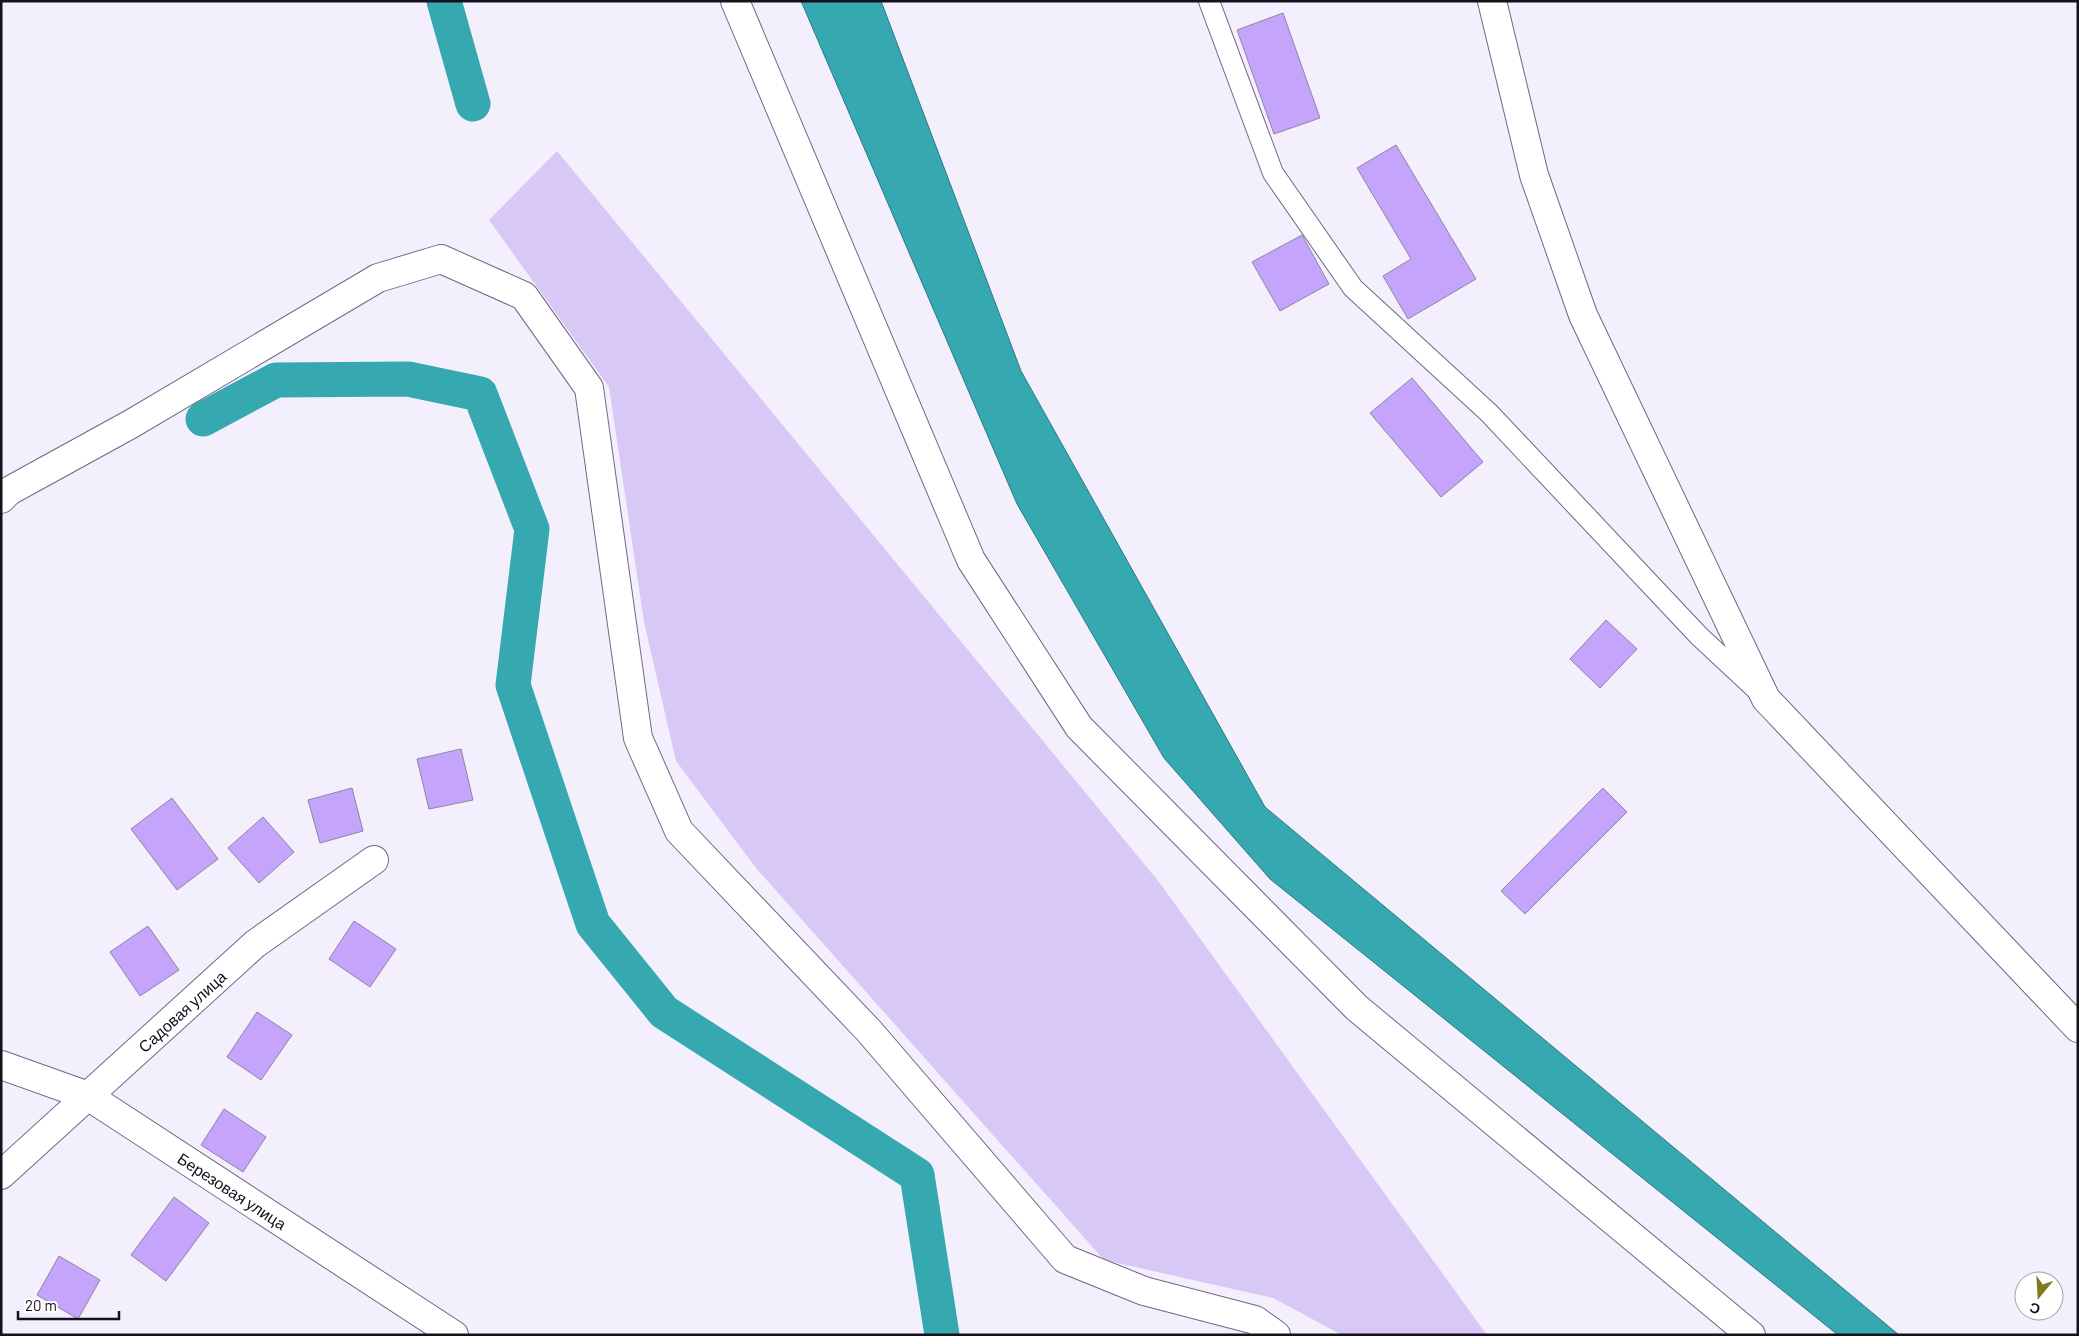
<svg xmlns="http://www.w3.org/2000/svg" width="2079" height="1336" font-family="Barlow,sans-serif">
<style>
.green{fill:#d7c8f5}
.water{fill:#35a9af;stroke:#2b7b83}
.lines{fill:none;stroke-linecap:round;stroke-linejoin:round}
.canal{stroke:#35a9af;stroke-width:35}
.building{fill:#c5a5fc;stroke:#8e84a3}
.service-casing{stroke:#716785;stroke-width:22}
.minor-casing{stroke:#716785;stroke-width:30}
.service{stroke:#fff;stroke-width:20}
.minor{stroke:#fff;stroke-width:28}
.labels{text-anchor:middle;dominant-baseline:central;stroke-width:4.5;stroke-linejoin:round;paint-order:stroke}
.street-label{font-size:16px;fill:#15111d;stroke:#fff}
</style>
<rect width="100%" height="100%" fill="#f4effd"/>
<polygon class="green" points="557,151 1159,882 1487,1335 1342,1335 1273,1298 1104,1260 756,868 676,761 644,622 609,387 489,220"/>
<polygon class="water" points="801,1 881,1 1021,371 1265,807 1899,1335 1838,1335 1270,879 1164,758 1017,504"/>
<g class="lines">
<g class="canal">
<polyline points="444,1 473,104"/>
<polyline points="203,419 276,380 408,379 480,394 532,529 513,685 593,924 664,1012 917,1175 942,1335"/>
</g>
</g>
<g class="building">
<polygon points="1283,13 1320,118 1274,134 1237,30"/>
<polygon points="1396,145 1476,279 1408,319 1383,276 1411,259 1357,168"/>
<polygon points="1302,235 1329,284 1280,311 1252,262"/>
<polygon points="1412,378 1483,462 1441,497 1370,413"/>
<polygon points="1606,620 1637,649 1600,688 1570,659"/>
<polygon points="461,749 473,800 429,809 417,759"/>
<polygon points="352,788 363,831 320,843 308,800"/>
<polygon points="1603,788 1627,812 1525,914 1501,891"/>
<polygon points="172,798 218,859 177,890 131,829"/>
<polygon points="263,817 294,852 259,883 228,848"/>
<polygon points="354,921 396,949 370,987 329,959"/>
<polygon points="148,926 179,970 140,996 110,952"/>
<polygon points="257,1012 292,1035 261,1080 227,1057"/>
<polygon points="224,1109 266,1137 243,1172 201,1145"/>
<polygon points="174,1197 209,1223 166,1281 131,1255"/>
<polygon points="59,1256 100,1280 78,1319 37,1295"/>
</g>
<g class="lines">
<defs>
<polyline id="service" points="1209,1 1273,173 1353,288 1489,413 1699,636 1758,691"/>
<g id="minor">
<polyline points="735,1 971,560 1079,727 1357,1008 1751,1335"/>
<polyline points="1492,1 1534,175 1583,315 1766,699 2078,1028"/>
<polyline points="1,499 9,491 131,424 378,278 441,259 524,296 589,388 638,738 679,831 869,1031 1065,1259 1144,1291 1255,1320 1276,1335"/>
<path id="s1" d="M 1,1065 L 88,1096 L 454,1335"/>
<path id="s2" d="M 1,1175 L 255,944 L 374,860"/>
</g>
</defs>
<use href="#service" class="service-casing"/>
<use href="#minor" class="minor-casing"/>
<use href="#service" class="service"/>
<use href="#minor" class="minor"/>
</g>
<g class="labels">
<g class="street-label">
<text stroke="none"><textPath href="#s2" startOffset="244">Садовая улица</textPath></text>
<text stroke="none"><textPath href="#s1" startOffset="265">Березовая улица</textPath></text>
</g>
</g>
<rect width="2079" height="1336" fill="none" stroke="#15111d" stroke-width="5"/>
<g transform="translate(2039 1296) rotate(198)"><circle r="24" fill="#ffffff" stroke="#a1a0a5"/>
<path d="M0-4L9 19L0 12L-9 19Z" fill="#817a20"/>
<text y="-8" font-size="14" font-weight="bold" text-anchor="middle" fill="#15111d">С</text>
</g>
<path d="M18 1311v8h101v-8" fill="none" stroke="#15111d" stroke-width="2.5"/>
<text x="25" y="1311" font-size="15" fill="#15111d" stroke="#ffffff" stroke-width="4" paint-order="stroke">20 m</text>
</svg>
